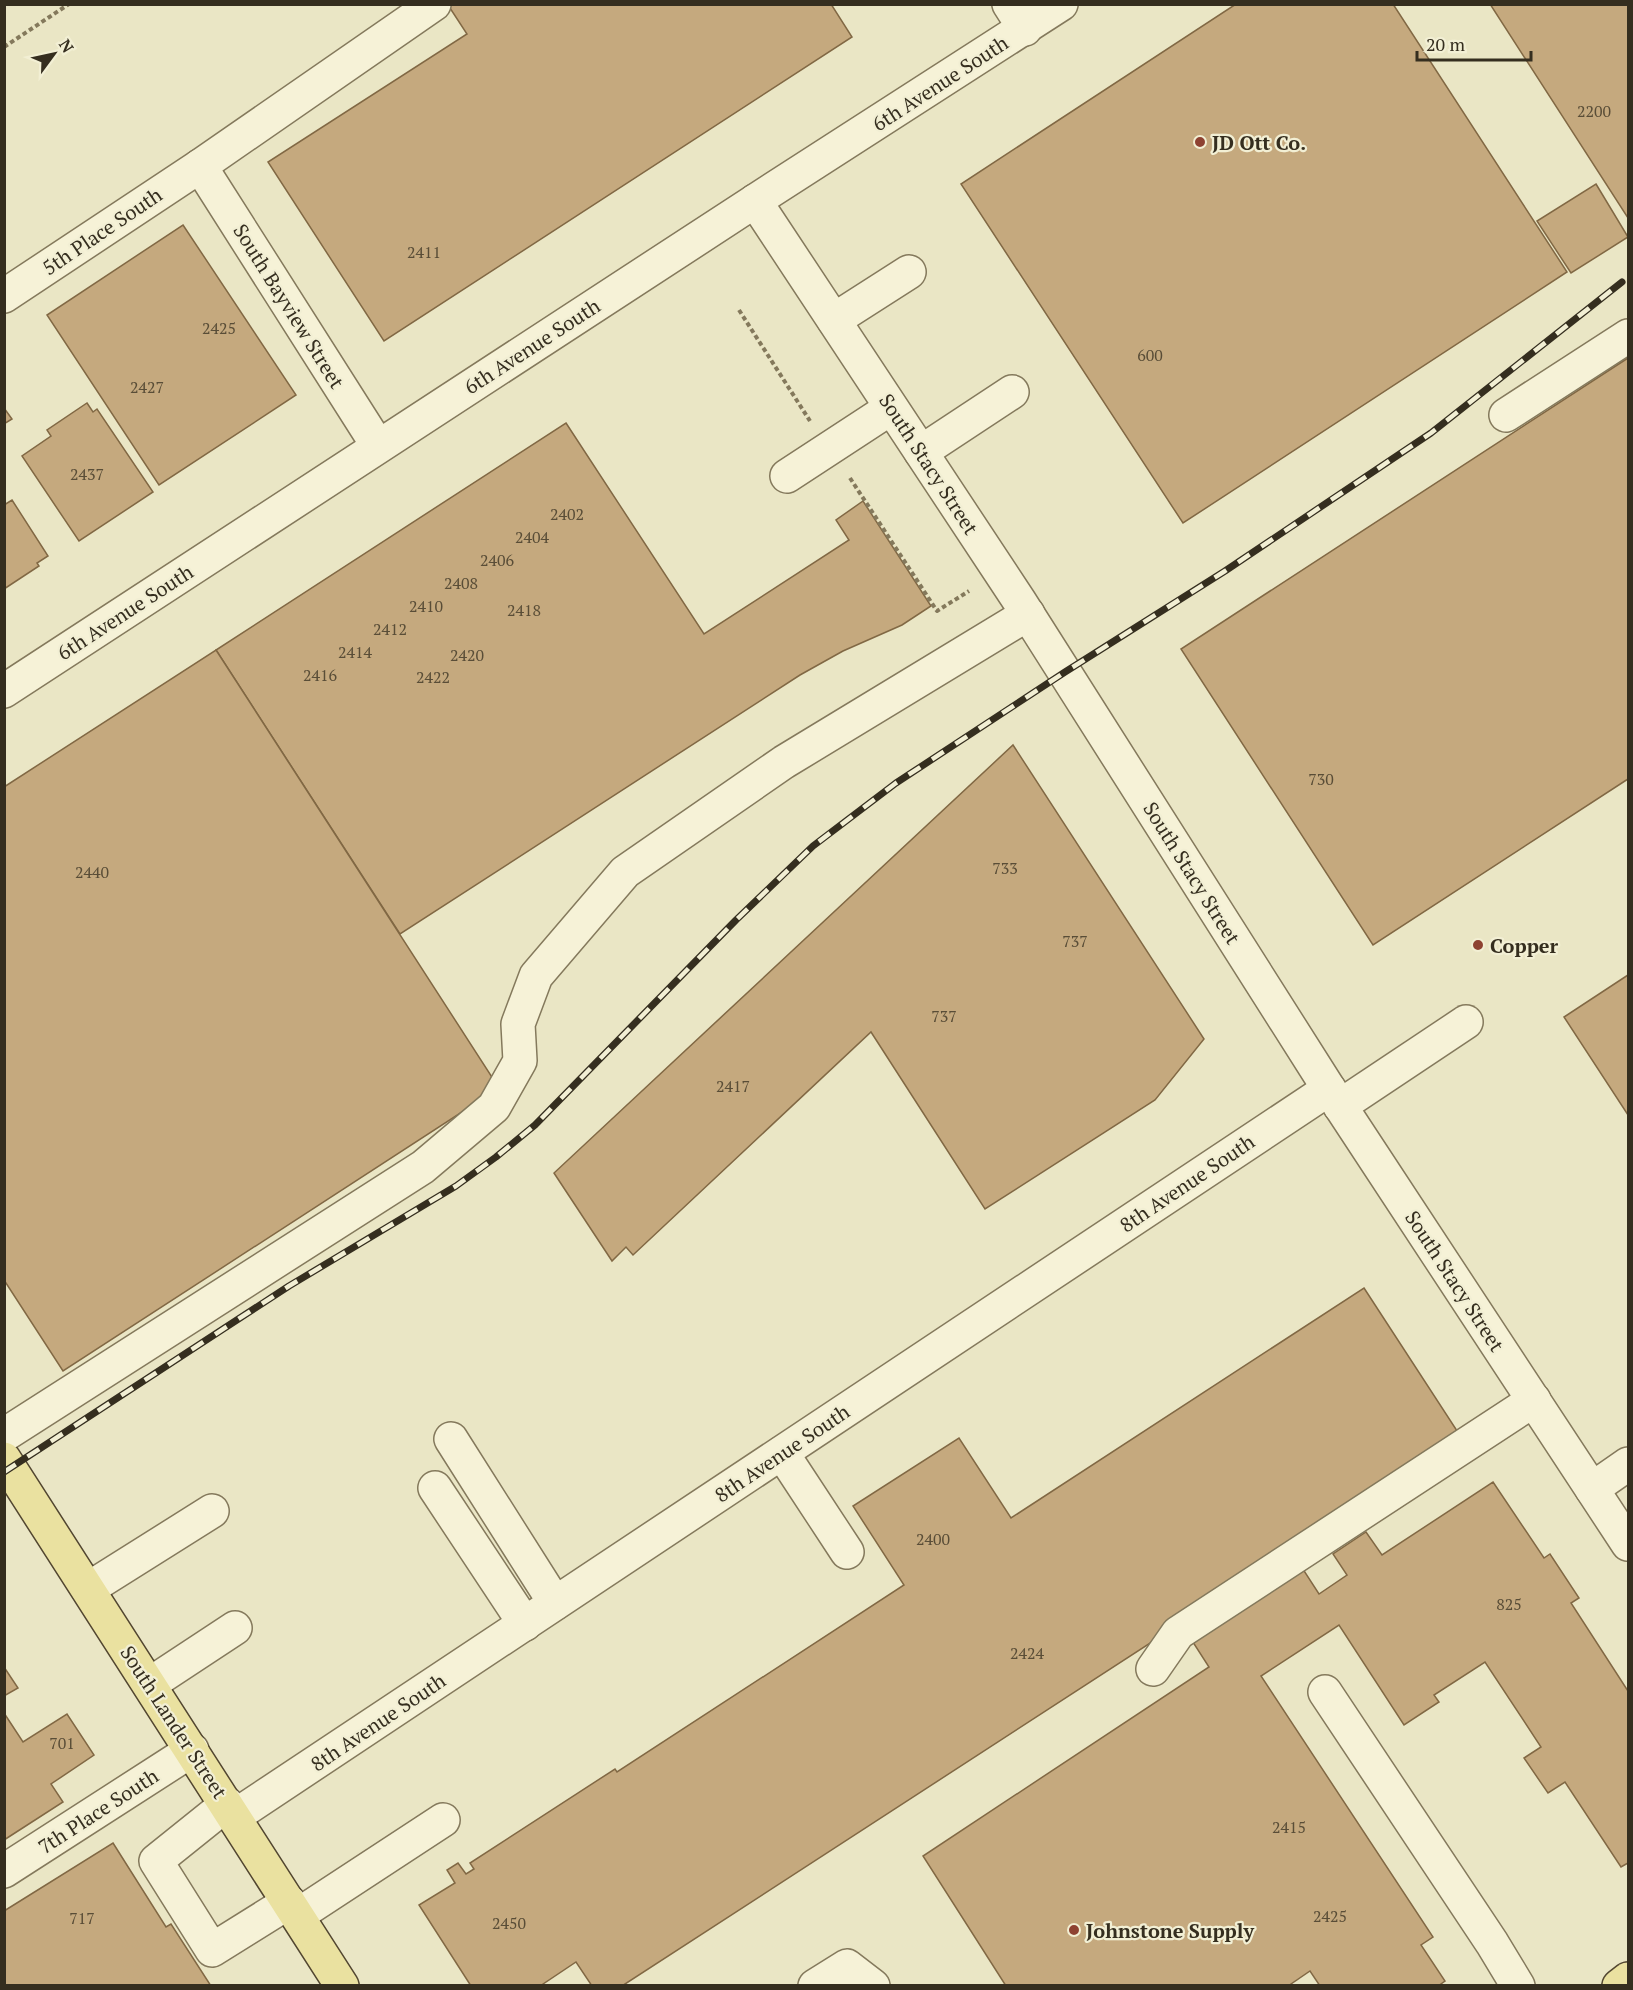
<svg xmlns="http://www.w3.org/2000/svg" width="1633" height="1990" font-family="'PT Serif',serif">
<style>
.building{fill:#c5a97e;stroke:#816844;stroke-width:1.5}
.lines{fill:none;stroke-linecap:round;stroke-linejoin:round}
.minor-casing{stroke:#84795c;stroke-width:36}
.major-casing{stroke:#524630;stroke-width:36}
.path{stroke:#84795c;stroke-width:4;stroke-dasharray:4.5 3;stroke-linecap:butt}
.minor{stroke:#f6f2d7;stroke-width:33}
.major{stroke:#eae1a0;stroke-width:33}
.rail-casing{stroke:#352e1f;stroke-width:7}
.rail{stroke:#f2efd4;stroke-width:4.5;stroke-dasharray:14;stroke-linecap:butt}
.poi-dot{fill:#8e4231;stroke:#f2efd4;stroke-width:2}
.labels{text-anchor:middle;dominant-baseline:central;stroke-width:4.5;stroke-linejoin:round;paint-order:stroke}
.number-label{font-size:16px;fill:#594d37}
.street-label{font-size:20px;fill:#352e1f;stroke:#f2efd4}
.poi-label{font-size:20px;font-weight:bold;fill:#352e1f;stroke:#f2efd4;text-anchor:start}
</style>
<rect width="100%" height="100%" fill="#eae6c5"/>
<g class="building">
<polygon points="450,4 831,4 852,37 384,341 268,162 467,34 448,5"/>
<polygon points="1236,4 1393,4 1567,272 1183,523 961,184"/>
<polygon points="1490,4 1628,4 1628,218"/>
<polygon points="1596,184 1628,237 1571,273 1537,221"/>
<polygon points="183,225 296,395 159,485 47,315"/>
<polygon points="1628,358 1628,779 1373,945 1181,649"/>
<polygon points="87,403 93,412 97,409 153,492 79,541 22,456 51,436 47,430"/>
<polygon points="4,408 12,419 4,424"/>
<polygon points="566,423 704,634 849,540 836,520 863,501 931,606 902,625 843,651 800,675 400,934 216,650"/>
<polygon points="12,500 48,556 37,563 39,566 4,589 4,505"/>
<polygon points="216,650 499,1088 63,1371 4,1280 4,787"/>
<polygon points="1013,745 1204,1039 1155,1100 985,1209 871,1032 633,1255 626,1247 612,1261 554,1173"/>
<polygon points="1628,975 1628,1115 1564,1017"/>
<polygon points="1364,1288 1463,1440 622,1986 592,1986 576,1962 540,1986 471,1986 419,1905 455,1883 447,1870 458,1863 466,1874 474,1869 470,1863 615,1769 617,1772 904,1585 853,1506 959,1438 1011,1518"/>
<polygon points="1493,1482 1544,1558 1550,1554 1579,1598 1571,1603 1628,1691 1628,1863 1621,1867 1565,1782 1548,1793 1524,1758 1541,1747 1485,1662 1434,1695 1439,1702 1404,1725 1339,1625 1261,1676 1433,1937 1421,1945 1445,1981 1438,1986 1320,1986 1310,1971 1288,1986 1006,1986 923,1856 1209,1667 1189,1636 1299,1563 1319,1594 1347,1575 1333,1554 1366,1532 1382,1555"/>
<polygon points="4,1667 18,1688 4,1696"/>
<polygon points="4,1713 23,1742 67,1714 94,1755 51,1784 63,1802 4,1840"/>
<polygon points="113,1843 166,1927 171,1924 211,1986 4,1986 4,1911"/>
</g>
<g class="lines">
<defs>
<g id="minor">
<polyline points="1009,4 1025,29"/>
<polyline points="200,166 378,446"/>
<polyline points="755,201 1020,602 1329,1089 1628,1544"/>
<polyline points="4,296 200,166 434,4"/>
<polyline points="834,320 909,272"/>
<polyline points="1506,415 1628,336"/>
<polyline points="921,452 1012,392"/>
<polyline points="787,476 891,408"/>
<polyline points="4,691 755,201 1061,4"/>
<polyline points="1340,1106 1466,1022"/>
<polyline points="4,1435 423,1167 494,1107 520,1061 518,1024 536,976 625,872 784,762 1028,614"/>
<polyline points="451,1439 555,1603"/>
<polyline points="782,1453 847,1552"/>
<polyline points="435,1488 525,1624"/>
<polyline points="1592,1489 1628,1464"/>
<polyline points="88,1589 212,1511"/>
<polyline points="1153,1669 1178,1633 1534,1400"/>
<polyline points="150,1684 235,1628"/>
<polyline points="1325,1692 1492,1943 1518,1986"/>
<polyline points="227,1804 156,1861 212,1950 289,1902"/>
<polyline points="235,1816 1329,1089"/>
<polyline points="4,1871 192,1750"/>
<polyline points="298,1915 443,1820"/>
<polyline points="815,1986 847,1966 873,1986"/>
</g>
<g id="major">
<polyline points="4,1459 342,1986"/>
<polyline points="1619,1986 1628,1979"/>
</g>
</defs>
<use href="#minor" class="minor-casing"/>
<use href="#major" class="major-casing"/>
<g class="path">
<polyline points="4,47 69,4"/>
<polyline points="739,310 810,421"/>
<polyline points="850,478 937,611 969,591"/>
</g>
<use href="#minor" class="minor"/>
<use href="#major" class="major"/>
<defs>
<polyline id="rail" points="4,1472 289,1286 456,1186 496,1157 535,1125 736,920 813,846 896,783 1065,672 1225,571 1431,433 1622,282"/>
</defs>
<use href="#rail" class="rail-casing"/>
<use href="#rail" class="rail"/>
</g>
<g class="poi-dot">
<circle cx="1200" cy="142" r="6"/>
<circle cx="1478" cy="945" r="6"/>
<circle cx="1074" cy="1930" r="6"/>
</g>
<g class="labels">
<g class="number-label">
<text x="1594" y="111">2200</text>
<text x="424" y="252">2411</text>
<text x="219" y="328">2425</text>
<text x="1150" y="355">600</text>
<text x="147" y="387">2427</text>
<text x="87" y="474">2437</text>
<text x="567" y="514">2402</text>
<text x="532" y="537">2404</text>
<text x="497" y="560">2406</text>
<text x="461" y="583">2408</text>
<text x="426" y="606">2410</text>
<text x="524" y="610">2418</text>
<text x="390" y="629">2412</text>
<text x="355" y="652">2414</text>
<text x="467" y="655">2420</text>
<text x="320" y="675">2416</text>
<text x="433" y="677">2422</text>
<text x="1321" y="779">730</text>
<text x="1005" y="868">733</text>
<text x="92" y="872">2440</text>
<text x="1075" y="941">737</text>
<text x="944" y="1016">737</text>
<text x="733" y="1086">2417</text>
<text x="933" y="1539">2400</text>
<text x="1509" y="1604">825</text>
<text x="1027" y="1653">2424</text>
<text x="62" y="1743">701</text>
<text x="1289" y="1827">2415</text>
<text x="1330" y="1916">2425</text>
<text x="82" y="1918">717</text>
<text x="509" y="1923">2450</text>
</g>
<g class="street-label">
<text transform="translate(940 83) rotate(-33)">6th Avenue South</text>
<text transform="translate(102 231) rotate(-34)">5th Place South</text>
<text transform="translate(289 306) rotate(58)">South Bayview Street</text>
<text transform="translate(532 346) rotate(-33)">6th Avenue South</text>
<text transform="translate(929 464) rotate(57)">South Stacy Street</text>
<text transform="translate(125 612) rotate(-33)">6th Avenue South</text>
<text transform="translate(1192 873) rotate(58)">South Stacy Street</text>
<text transform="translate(1187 1183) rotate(-34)">8th Avenue South</text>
<text transform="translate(1455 1281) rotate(57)">South Stacy Street</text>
<text transform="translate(782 1453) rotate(-34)">8th Avenue South</text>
<text transform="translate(174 1722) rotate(57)">South Lander Street</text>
<text transform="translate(378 1722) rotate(-34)">8th Avenue South</text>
<text transform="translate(98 1811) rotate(-33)">7th Place South</text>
</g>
<g class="poi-label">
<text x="1212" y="142">JD Ott Co.</text>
<text x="1490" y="945">Copper</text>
<text x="1086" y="1930">Johnstone Supply</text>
</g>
</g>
<rect width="1633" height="1990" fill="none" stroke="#352e1f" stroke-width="12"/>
<g transform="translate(54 54) rotate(57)" stroke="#f2efd4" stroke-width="4.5" paint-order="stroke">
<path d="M0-4.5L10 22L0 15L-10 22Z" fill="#352e1f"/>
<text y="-9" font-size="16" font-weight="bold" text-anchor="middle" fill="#352e1f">N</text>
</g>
<path d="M1417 51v9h114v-9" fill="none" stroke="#352e1f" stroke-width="3"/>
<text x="1426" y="51" font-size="18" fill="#352e1f" stroke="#f2efd4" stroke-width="4.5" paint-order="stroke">20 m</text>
</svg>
